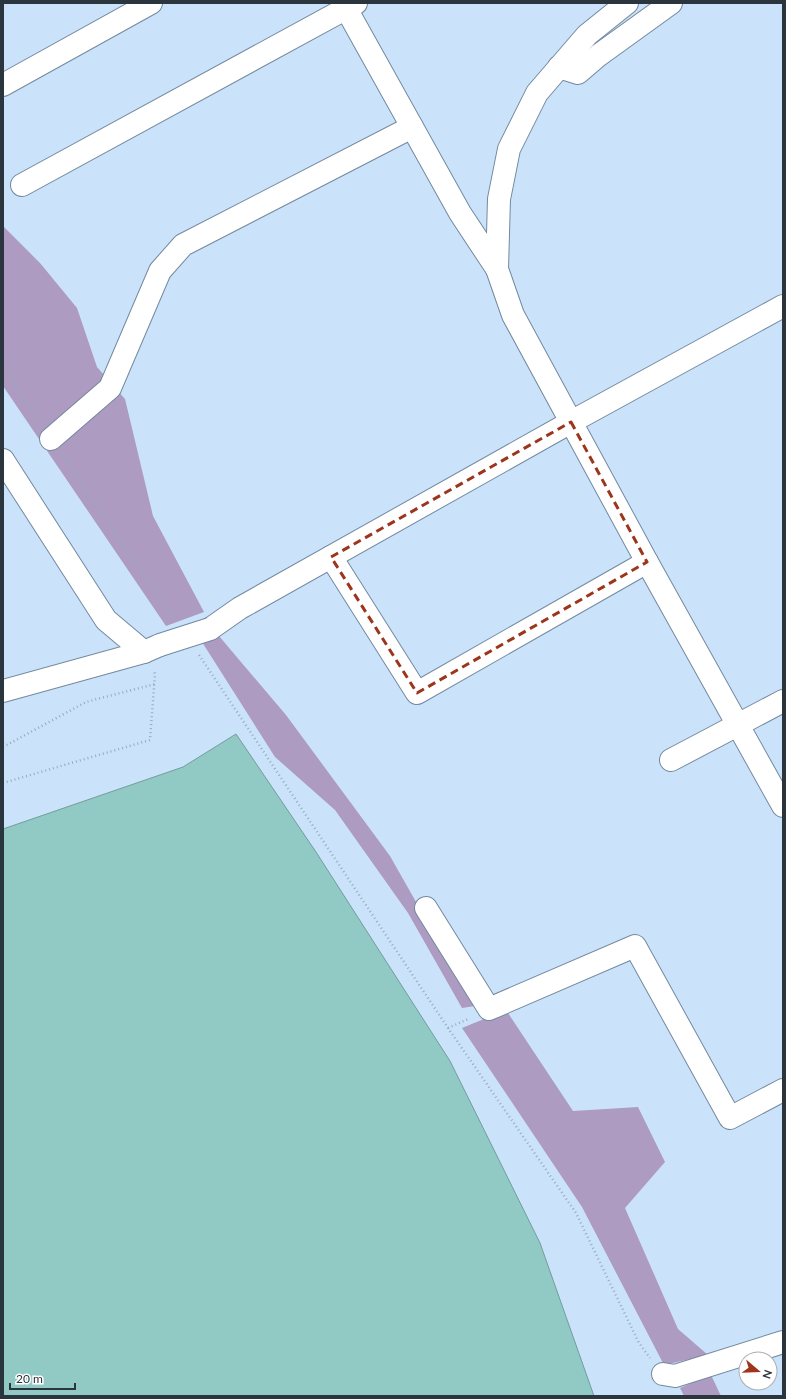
<svg xmlns="http://www.w3.org/2000/svg" width="786" height="1399" font-family="Lato,sans-serif">
<style>
.forest{fill:#ad9bc1}
.water{fill:#91c9c4;stroke:#729d9c}
.lines{fill:none;stroke-linecap:round;stroke-linejoin:round}
.street-casing{stroke:#73899f;stroke-width:24}
.secondary-casing{stroke:#73899f;stroke-width:24}
.path{stroke:#97abbd;stroke-width:2.5;stroke-dasharray:1 3;stroke-linecap:butt}
.street{stroke:#fff;stroke-width:22}
.secondary{stroke:#fff;stroke-width:22}
.secondary-bridge-casing{stroke:#73899f;stroke-width:24;stroke-linecap:butt}
.secondary-bridge{stroke:#fff;stroke-width:22}
.marked{fill:none;stroke:#9d351c;stroke-width:3;stroke-dasharray:8 5;stroke-linejoin:round}
</style>
<rect width="100%" height="100%" fill="#cbe3fa"/>
<g class="forest">
<polygon points="3,226 40,263 77,308 97,367 125,399 153,516 204,612 166,626 3,386"/>
<polygon points="219,636 286,715 390,856 475,1006 462,1008 408,913 335,810 275,757 202,642"/>
<polygon points="506,1010 573,1111 638,1107 665,1162 625,1208 678,1329 708,1355 664,1365 582,1207 462,1028"/>
<polygon points="711,1375 721,1396 684,1396 680,1388"/>
</g>
<polygon class="water" points="236,734 316,852 450,1061 540,1243 594,1396 3,1396 3,829 183,767"/>
<g class="lines">
<defs>
<g id="street">
<polyline points="343,3 460,213 497,269"/>
<polyline points="559,67 578,73 599,55 671,3"/>
<polyline points="3,85 151,3"/>
<polyline points="22,185 356,3"/>
<polyline points="571,422 783,306"/>
<polyline points="51,439 110,388 160,271 183,245 412,127"/>
<polyline points="3,460 106,620 144,652"/>
<polyline points="331,557 417,693 647,562"/>
<polyline points="671,760 783,701"/>
<polyline points="426,908 489,1009 635,946 730,1118 783,1090"/>
<polyline points="663,1374 675,1376 783,1342"/>
</g>
<g id="secondary">
<polyline points="627,3 587,35 537,93 509,149 499,199 497,269 513,315 647,562 783,806"/>
<polyline points="210,629 240,608 571,422"/>
<polyline points="3,691 144,652 160,645"/>
</g>
</defs>
<use href="#street" class="street-casing"/>
<use href="#secondary" class="secondary-casing"/>
<g class="path">
<polyline points="3,363 39,421"/>
<polyline points="63,456 173,617"/>
<polyline points="199,655 448,1028 576,1213 639,1343 650,1358"/>
<polyline points="3,747 86,702 155,684"/>
<polyline points="3,783 150,740 155,674 154,671"/>
<polyline points="448,1028 468,1019"/>
</g>
<use href="#street" class="street"/>
<use href="#secondary" class="secondary"/>
<defs>
<polyline id="secondary-bridge" points="160,645 210,629"/>
</defs>
<use href="#secondary-bridge" class="secondary-bridge-casing"/>
<use href="#secondary-bridge" class="secondary-bridge"/>
</g>
<path class="marked" d="M 571,422 L 647,562 L 417,693 L 331,557 Z"/>
<rect width="786" height="1399" fill="none" stroke="#2b353e" stroke-width="8"/>
<g transform="translate(758 1371) rotate(109)"><circle r="19" fill="#ffffff" stroke="#aaaeb2"/>
<path d="M0-3L7 15L0 10L-7 15Z" fill="#9d351c"/>
<text y="-6" font-size="11" font-weight="bold" text-anchor="middle" fill="#2b353e">N</text>
</g>
<path d="M10 1383v6h65v-6" fill="none" stroke="#2b353e" stroke-width="2"/>
<text x="16" y="1383" font-size="12" fill="#2b353e" stroke="#ffffff" stroke-width="3" paint-order="stroke">20 m</text>
</svg>
